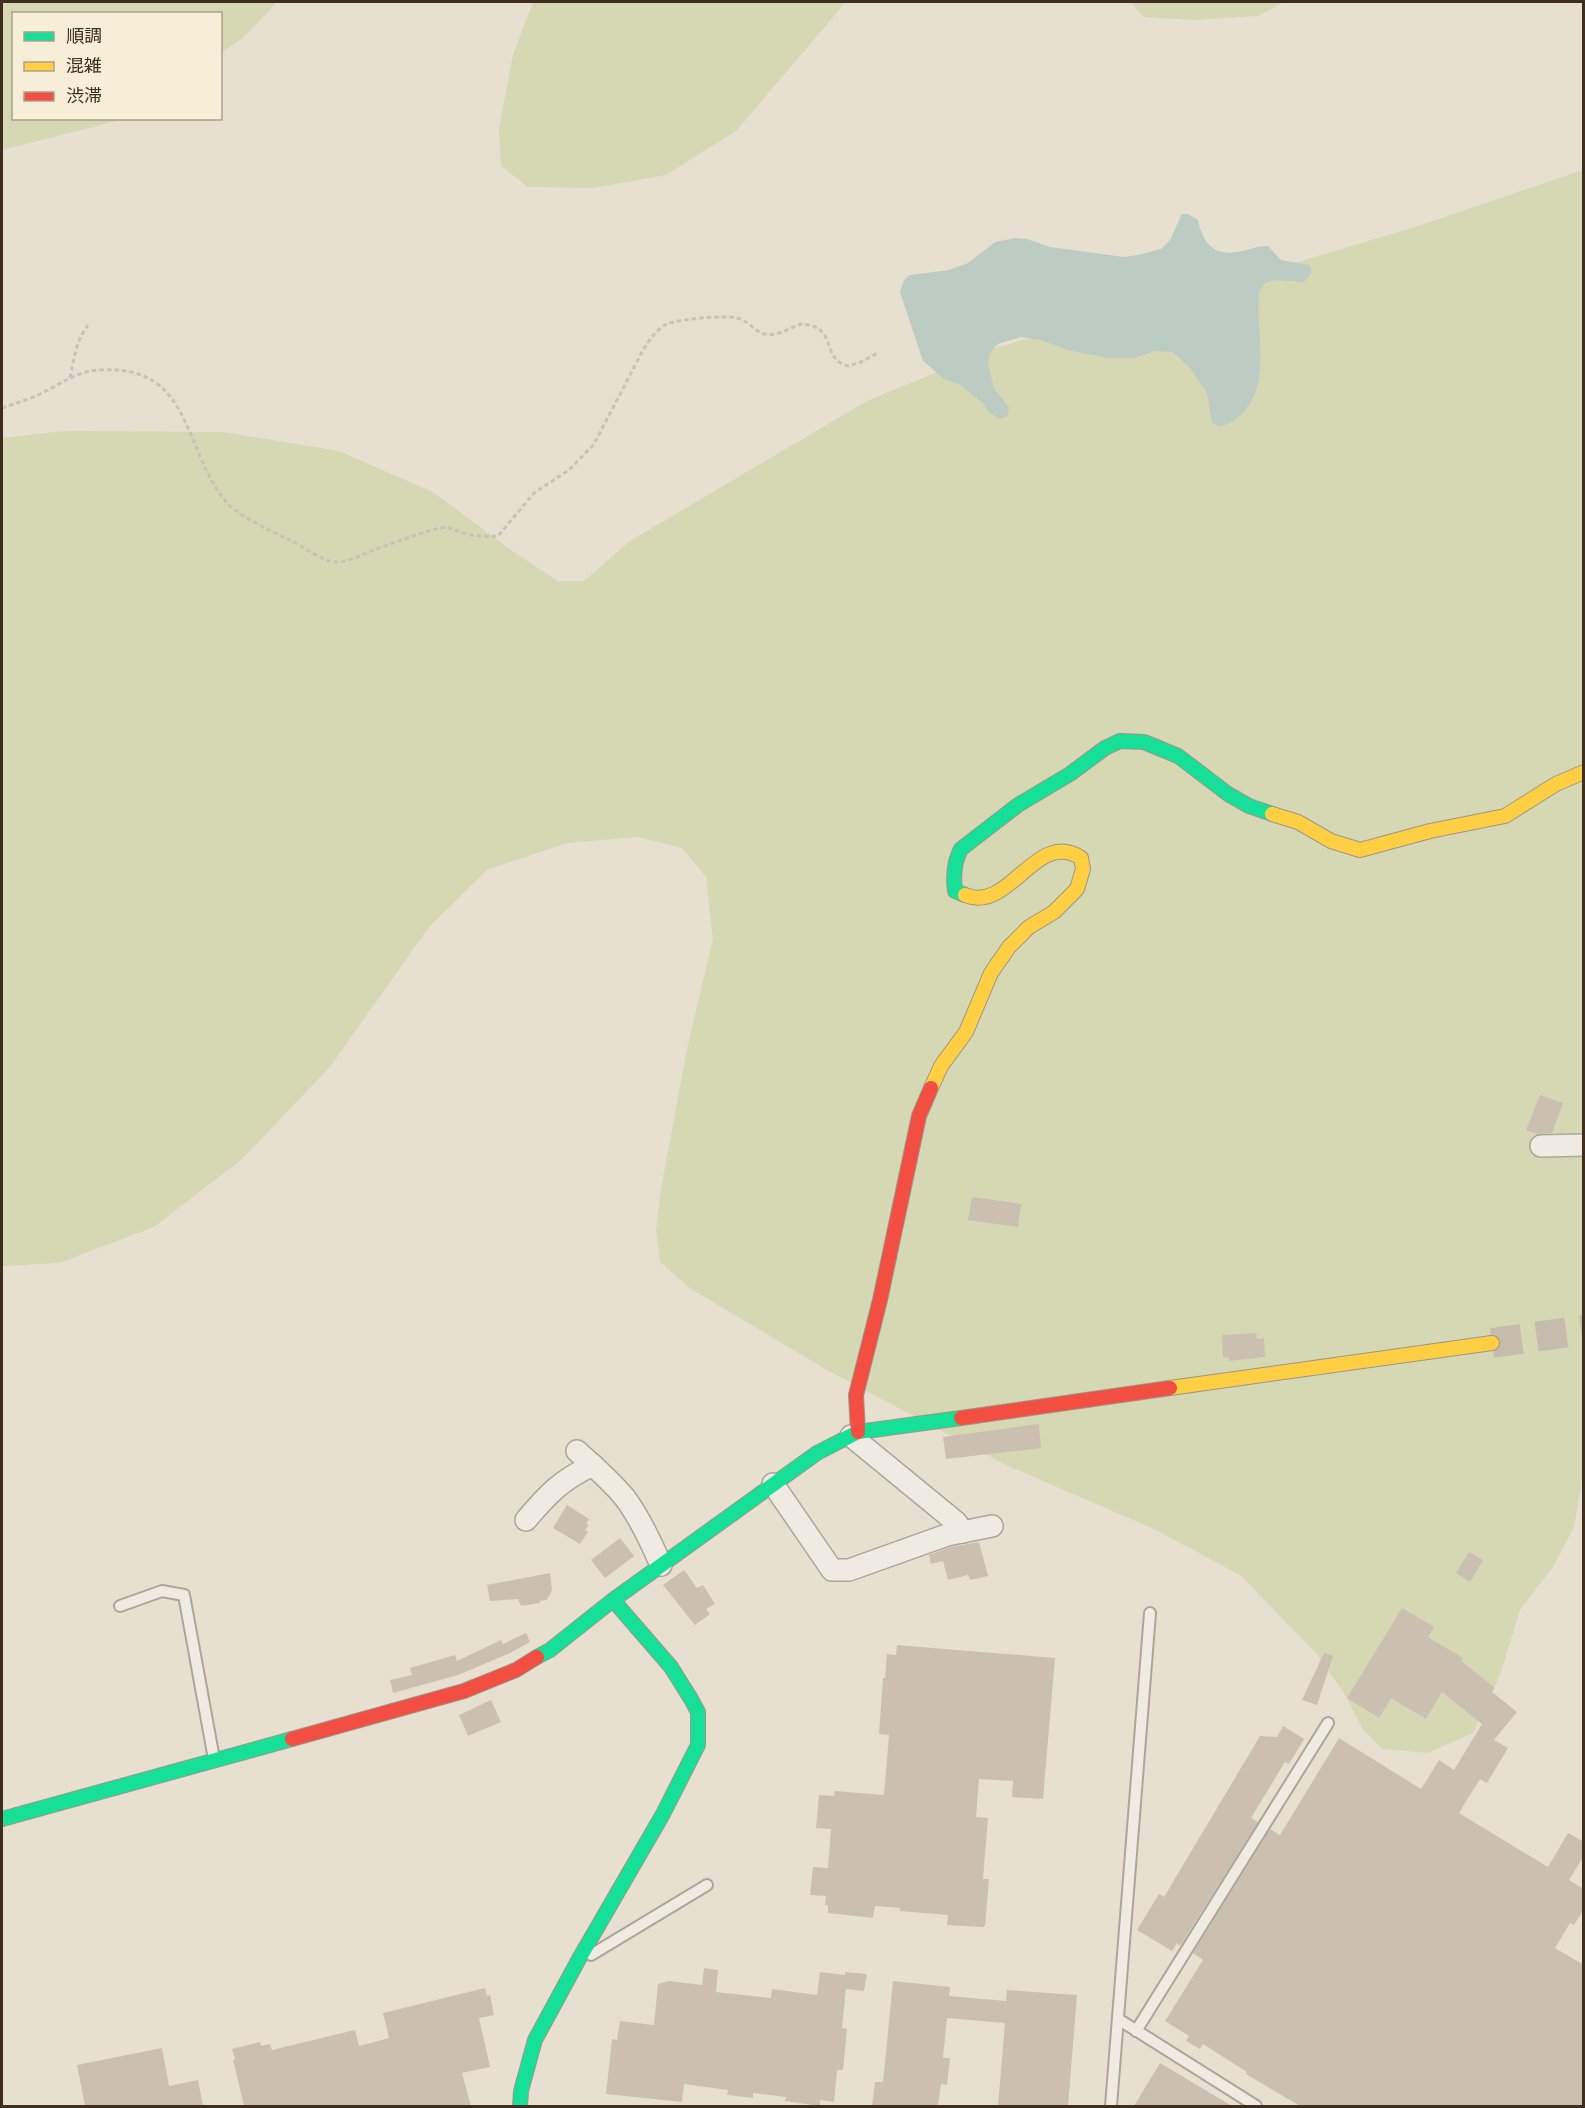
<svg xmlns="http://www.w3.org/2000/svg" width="1585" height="2108" font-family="Bitter,'Noto Sans JP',serif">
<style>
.green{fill:#d6d7b3}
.water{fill:#bcccc2}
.building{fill:#cbbfb2}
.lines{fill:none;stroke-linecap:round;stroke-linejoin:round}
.secondary-tunnel{stroke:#c5bcae;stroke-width:30;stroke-dasharray:30 15;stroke-linecap:butt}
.lane-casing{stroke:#ada599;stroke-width:14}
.street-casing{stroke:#ada599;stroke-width:24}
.fast-casing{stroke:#9c958a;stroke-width:16}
.slow-casing{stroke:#9c958a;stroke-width:16}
.jam-casing{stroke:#9c958a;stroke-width:16}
.path{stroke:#c8c2b9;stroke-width:3;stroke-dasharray:4.5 3;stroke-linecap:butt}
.lane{stroke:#efebe3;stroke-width:10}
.street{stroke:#efebe3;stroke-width:21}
.fast{stroke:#16e098;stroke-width:14}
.slow{stroke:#ffcf43;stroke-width:14}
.jam{stroke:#f24e42;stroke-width:14}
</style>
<rect width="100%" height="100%" fill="#e7e0d1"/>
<g class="green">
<polygon points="2,2 277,2 244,37 221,53 220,14 14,14 14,118 124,119 2,150"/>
<polygon points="533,2 846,2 736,131 666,175 593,188 528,187 501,166 499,128 513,55"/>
<polygon points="1130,2 1284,2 1258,16 1196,20 1143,17"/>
<polygon points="1583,170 1583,1474 1574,1527 1553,1567 1520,1610 1500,1675 1473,1733 1428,1753 1382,1749 1361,1727 1346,1696 1317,1654 1240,1575 1154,1529 1006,1465 825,1369 691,1289 660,1262 656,1230 661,1189 687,1049 713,939 706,877 682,848 638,837 567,843 487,870 429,927 330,1067 241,1160 154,1227 59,1263 2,1266 2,438 64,431 223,432 339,451 433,492 508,548 558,581 584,581 630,541 867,401 995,348 1257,274 1412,228"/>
</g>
<path class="water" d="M 1182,214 L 1188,214 L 1198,220 C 1202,241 1213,256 1236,252 C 1248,251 1256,245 1268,246 L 1281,260 L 1310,265 C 1313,273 1310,277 1303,282 L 1276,280 L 1265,283 L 1259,292 C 1255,333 1275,394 1233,421 C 1225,426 1220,428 1212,423 L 1207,393 L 1190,368 L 1173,352 L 1155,351 L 1135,358 L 1107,358 L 1068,350 L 1041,340 L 1021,337 L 998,344 L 990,352 L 989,357 L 988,364 L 994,389 L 1009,407 L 1008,416 L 1000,419 L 989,412 L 984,404 L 960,385 L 944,379 L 923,361 L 900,292 L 904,280 L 910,275 L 949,270 L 968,263 L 995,242 L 1015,238 L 1027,239 L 1050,247 L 1124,257 L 1138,255 L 1161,249 L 1170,240 Z"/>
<g class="building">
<polygon points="1540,1095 1563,1103 1552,1133 1537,1134 1526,1130"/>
<polygon points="972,1197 1021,1204 1018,1227 968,1220"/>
<polygon points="1256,1333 1257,1339 1264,1338 1265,1357 1229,1361 1229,1357 1223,1358 1222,1335"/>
<polygon points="1039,1424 1041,1448 946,1459 943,1437"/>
<polygon points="567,1505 589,1519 586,1524 589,1525 585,1530 588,1532 580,1544 553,1528"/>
<polygon points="620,1538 634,1556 605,1578 591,1560"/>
<polygon points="979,1542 988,1576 970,1580 968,1575 948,1580 943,1561 931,1564 929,1555 950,1547"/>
<polygon points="1469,1552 1483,1560 1470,1582 1456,1573"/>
<polygon points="684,1570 697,1588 703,1585 715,1604 706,1609 710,1614 695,1625 663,1585"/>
<polygon points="550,1573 552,1590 547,1600 540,1601 540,1603 521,1606 518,1599 490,1601 487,1585"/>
<polygon points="1402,1608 1434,1627 1428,1637 1463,1658 1461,1661 1495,1688 1492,1692 1517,1712 1494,1740 1508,1748 1487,1783 1480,1779 1459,1813 1548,1867 1568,1833 1584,1842 1584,1856 1569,1880 1584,1889 1584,1909 1574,1925 1570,1923 1555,1948 1584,1965 1584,2106 1300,2106 1246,2074 1247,2072 1203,2044 1200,2049 1186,2041 1189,2036 1165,2021 1203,1960 1193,1953 1270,1829 1280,1835 1339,1738 1421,1789 1439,1760 1454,1770 1482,1724 1442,1692 1426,1719 1391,1698 1379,1718 1347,1698"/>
<polygon points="526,1633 530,1642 508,1654 458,1675 393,1693 390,1680 412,1675 410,1668 455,1655 457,1661 501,1640 503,1644"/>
<polygon points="897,1645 1055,1658 1043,1799 1012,1797 1013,1781 979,1779 976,1817 988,1818 983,1879 989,1879 985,1926 983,1927 947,1925 948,1915 900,1911 900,1908 875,1906 873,1918 828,1913 828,1905 825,1905 826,1896 810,1895 813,1867 828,1868 831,1829 816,1828 819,1795 834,1796 835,1791 884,1795 889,1735 879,1734 883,1678 885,1678 887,1654 896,1655"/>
<polygon points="1324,1653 1333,1656 1317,1705 1302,1700"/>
<polygon points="491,1700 501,1722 468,1736 459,1715"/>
<polygon points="1283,1726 1304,1739 1289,1764 1285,1762 1251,1818 1258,1822 1180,1946 1177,1943 1172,1951 1137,1930 1159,1894 1164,1897 1260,1736 1277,1737"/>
<polygon points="704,1968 718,1970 716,1992 771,1998 772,1989 817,1995 820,1972 845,1975 845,1972 867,1974 864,1991 846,1989 842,2028 847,2029 843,2070 837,2070 834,2102 820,2100 820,2106 785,2101 786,2097 753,2093 753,2098 727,2095 728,2090 684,2084 682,2102 606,2094 612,2039 617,2040 620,2021 654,2025 658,1984 669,1981 702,1985"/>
<polygon points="893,1981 950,1987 949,1996 1006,2001 1007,1990 1077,1995 1068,2106 998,2106 1005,2023 947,2018 943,2058 950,2058 947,2085 941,2084 938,2106 872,2106 875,2082 883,2082"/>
<polygon points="485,1988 487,1996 490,1995 494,2015 479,2018 490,2067 462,2073 471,2106 244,2106 233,2060 235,2059 232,2049 260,2042 261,2046 270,2044 272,2050 355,2030 359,2046 389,2038 383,2013"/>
<polygon points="162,2048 169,2086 198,2080 203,2106 85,2106 77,2065"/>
<polygon points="1160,2063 1232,2106 1134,2106"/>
</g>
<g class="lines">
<polyline class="secondary-tunnel" points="1492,1343 1584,1330"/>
<defs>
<g id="lane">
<polyline points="120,1606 162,1591 184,1595 214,1759"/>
<polyline points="591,1955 707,1885"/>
<polyline points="1118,2019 1256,2106"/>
<polyline points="1136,2031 1328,1723"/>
<polyline points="1111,2106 1150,1613"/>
</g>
<g id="street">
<polyline points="1541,1146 1584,1145"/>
<polyline points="851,1436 956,1522 963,1532"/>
<path d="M 577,1451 C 594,1466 611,1481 625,1498 C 640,1518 651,1542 661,1565"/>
<polyline points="773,1484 832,1570 849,1570 947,1535 992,1526"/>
<path d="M 526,1520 C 548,1494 561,1480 593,1465"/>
</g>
<g id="fast">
<path d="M 965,895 L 955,891 C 953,876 954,862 961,849 L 1018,805 L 1070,774 L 1105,748 L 1120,741 L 1144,742 L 1178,756 L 1228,794 L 1249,806 L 1272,814"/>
<polyline points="537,1657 550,1650 613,1600 817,1453 858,1432 961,1418"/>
<polyline points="2,1819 292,1739"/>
<polyline points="520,2106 521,2091 535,2040 579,1959 663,1814 698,1745 698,1712 691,1699 671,1667 613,1600"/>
</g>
<g id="slow">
<polyline points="1272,814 1298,822 1331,841 1360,850 1430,831 1505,816 1556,784 1584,772"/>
<path d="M 931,1088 L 941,1066 L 966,1032 L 991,973 L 1009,947 L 1029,927 L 1054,912 L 1077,889 L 1083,869 L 1081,858 C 1036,828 1010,914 965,895"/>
<polyline points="1170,1388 1492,1343"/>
</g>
<g id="jam">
<polyline points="961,1418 1170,1388"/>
<polyline points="858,1432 856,1395 880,1300 919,1116 931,1088"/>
<polyline points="292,1739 464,1691 516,1670 537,1657"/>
</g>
</defs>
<use href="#lane" class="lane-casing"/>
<use href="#street" class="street-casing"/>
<use href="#fast" class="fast-casing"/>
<use href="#slow" class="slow-casing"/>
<use href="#jam" class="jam-casing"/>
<g class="path">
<path d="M 70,378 C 74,359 76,340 88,325"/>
<path d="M 2,408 C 16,403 31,399 44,392 C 62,383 78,371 99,370 C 194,364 181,449 227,503 C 239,516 273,532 290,540 C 302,546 322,561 335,562 C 347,563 363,554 374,550 C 396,542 417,534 439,528 C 449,526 454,530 463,533 C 475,536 487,537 498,536 L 534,493 L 569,470 L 594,444 L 642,352 C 648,342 656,329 667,324 C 679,319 725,315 737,318 C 749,321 755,332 765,334 C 777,337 791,327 801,324 C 834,326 823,349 839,362 C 842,364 845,365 848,366 L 861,362 L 878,353"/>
</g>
<use href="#lane" class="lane"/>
<use href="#street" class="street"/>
<use href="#fast" class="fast"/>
<use href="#slow" class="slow"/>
<use href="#jam" class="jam"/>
</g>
<rect width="1585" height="2108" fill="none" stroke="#3d2e20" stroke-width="6"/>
<rect x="12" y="12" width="210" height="108" fill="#f7eed8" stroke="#ada18e" stroke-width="1.5"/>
<rect x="24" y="32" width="30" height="9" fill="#16e098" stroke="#ada18e" stroke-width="1.5"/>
<text x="66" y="42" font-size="18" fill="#3d2e20">順調</text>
<rect x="24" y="62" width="30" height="9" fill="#ffcf43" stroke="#ada18e" stroke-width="1.5"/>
<text x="66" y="72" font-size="18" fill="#3d2e20">混雑</text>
<rect x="24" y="92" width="30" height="9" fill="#f24e42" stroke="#ada18e" stroke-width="1.5"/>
<text x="66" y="102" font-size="18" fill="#3d2e20">渋滞</text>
</svg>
